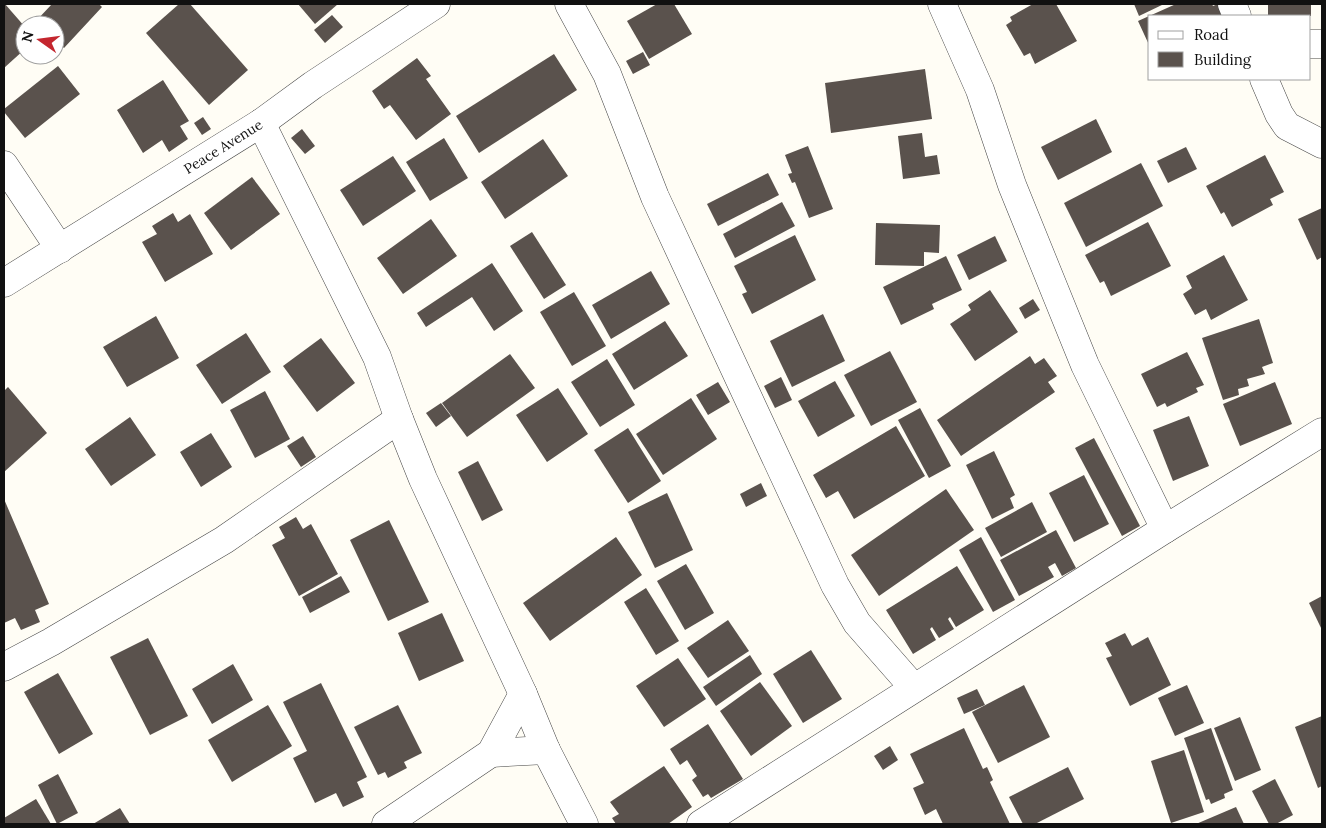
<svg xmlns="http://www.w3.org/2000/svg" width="1326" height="828" font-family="Lora,serif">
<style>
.building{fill:#5a524d}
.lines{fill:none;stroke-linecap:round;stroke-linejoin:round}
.street-casing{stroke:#444;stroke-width:29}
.street{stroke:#fff;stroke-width:28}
.labels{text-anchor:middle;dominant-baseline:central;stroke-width:5;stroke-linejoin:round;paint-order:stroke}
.street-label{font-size:14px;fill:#111;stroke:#fff}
</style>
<rect width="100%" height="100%" fill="#fffdf5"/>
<g class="building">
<polygon points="5,4 25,27 25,49 4,68"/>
<polygon points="52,4 99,4 102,7 64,48 55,39 55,25 39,25 36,21"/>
<polygon points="179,4 190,4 248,70 209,105 146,33"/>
<polygon points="298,4 338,4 315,24"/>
<polygon points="657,4 674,4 692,34 649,59 627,21"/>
<polygon points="1033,4 1056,4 1077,41 1035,64 1030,53 1024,56 1006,25 1012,21 1010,17"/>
<polygon points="1134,4 1164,4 1139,16"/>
<polygon points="1176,4 1212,4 1213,6 1218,4 1226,4 1232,16 1150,16 1150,47 1138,21"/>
<rect x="1268" y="4" width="43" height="12"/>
<polygon points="332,15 343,27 325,43 314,30"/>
<polygon points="643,52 650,65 633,74 626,61"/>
<polygon points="554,54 577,90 479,153 456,116"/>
<polygon points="417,58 431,76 426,79 451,114 416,140 390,105 384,109 372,91"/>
<polygon points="58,66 80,94 25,138 4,112 4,109"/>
<polygon points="925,69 932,119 831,133 825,83"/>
<polygon points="163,80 189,121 180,126 188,139 169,152 162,140 143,153 117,110"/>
<polygon points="203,117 211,129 202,135 194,123"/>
<polygon points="1096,119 1112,152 1058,180 1041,147"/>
<polygon points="302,129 315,146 305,154 291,138"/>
<polygon points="922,133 925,157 937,155 940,174 903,179 898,136"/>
<polygon points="444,138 468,178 430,201 406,162"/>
<polygon points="543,139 568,176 505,219 481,182"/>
<polygon points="808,146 833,209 809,218 795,182 792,183 788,174 792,173 785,155"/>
<polygon points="1186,147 1197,169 1168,183 1157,161"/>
<polygon points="1265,155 1284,192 1270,199 1273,205 1232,227 1224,212 1221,214 1206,186"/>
<polygon points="393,156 416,191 363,226 340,190"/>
<polygon points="1141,163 1163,206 1086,247 1064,203"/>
<polygon points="768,173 779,195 718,226 707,204"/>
<polygon points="252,177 280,214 231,250 204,213"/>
<polygon points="782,202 795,226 735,258 723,234"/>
<polygon points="1322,208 1322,257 1317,260 1298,219"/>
<polygon points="173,213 178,222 190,214 213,254 165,282 142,242 157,234 152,226"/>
<polygon points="431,219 457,256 403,294 377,258"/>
<polygon points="1148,222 1171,266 1111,296 1104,281 1100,283 1085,255"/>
<polygon points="876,223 940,225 939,253 924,252 924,266 875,265"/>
<polygon points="532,232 566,285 544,299 510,246"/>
<polygon points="795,235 816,280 752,314 742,294 747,292 734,266"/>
<polygon points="995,236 1007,261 969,280 957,255"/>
<polygon points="1224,255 1248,300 1211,320 1206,309 1195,315 1183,294 1192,288 1186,276"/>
<polygon points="946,256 962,290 932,304 934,309 901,325 883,287"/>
<polygon points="492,263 523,311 494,331 472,297 426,327 417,313"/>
<polygon points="651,271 670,304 611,339 592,305"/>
<polygon points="990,290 1018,332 975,361 950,324 971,310 968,305"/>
<polygon points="574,292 606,346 572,366 540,312"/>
<polygon points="1033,299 1040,310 1025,319 1019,308"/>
<polygon points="823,314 845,361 792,387 770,341"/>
<polygon points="156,316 179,358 127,387 103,347"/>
<polygon points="1259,319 1273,363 1262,367 1265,374 1247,379 1249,386 1238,389 1239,395 1223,400 1202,338"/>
<polygon points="665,321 688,356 634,390 612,354"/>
<polygon points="246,333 271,372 222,404 196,365"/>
<polygon points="321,338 355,383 317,412 283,366"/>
<polygon points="890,351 917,402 871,426 844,375"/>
<polygon points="1187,352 1204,385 1196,388 1198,392 1167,407 1165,403 1157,407 1141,374"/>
<polygon points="510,354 535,388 467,437 442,403"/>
<polygon points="1030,356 1035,364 1044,358 1057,376 1048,382 1055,392 961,456 937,420"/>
<polygon points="607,359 635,405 600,427 571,382"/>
<polygon points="781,377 792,400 775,408 764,386"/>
<polygon points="835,381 855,416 818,437 798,401"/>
<polygon points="718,382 730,402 708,415 696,395"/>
<polygon points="1275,382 1292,424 1240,446 1223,404"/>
<polygon points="8,387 47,433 4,472 4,391"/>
<polygon points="558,388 588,434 547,462 516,415"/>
<polygon points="265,391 290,439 255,458 230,410"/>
<polygon points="691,398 717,439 663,475 636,434"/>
<polygon points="441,403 451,416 436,427 426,413"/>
<polygon points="920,408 951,466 929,478 898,420"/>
<polygon points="1189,416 1209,466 1173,481 1153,430"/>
<polygon points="130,417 156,455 111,486 85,449"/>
<polygon points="896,426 925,476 854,519 838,491 826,498 813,475"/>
<polygon points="628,428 661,481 628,503 594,450"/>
<polygon points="211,433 232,467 201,487 180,452"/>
<polygon points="303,436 316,457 301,467 287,446"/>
<polygon points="1094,438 1140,526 1122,536 1075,448"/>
<polygon points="994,451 1015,495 1010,498 1014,508 992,519 966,465"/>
<polygon points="478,461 503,510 482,521 458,472"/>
<polygon points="1084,475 1109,524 1074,542 1049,493"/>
<polygon points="761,483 767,496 746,507 740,494"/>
<polygon points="946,489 974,530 879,596 851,555"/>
<polygon points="667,493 693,550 655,568 628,512"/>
<polygon points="4,499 49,604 35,610 40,622 21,630 15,618 4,623"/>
<polygon points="1032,502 1047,532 1001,557 985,528"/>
<polygon points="296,517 303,529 311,524 338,574 299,596 272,545 285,538 279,527"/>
<polygon points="389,520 429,602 388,621 350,540"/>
<polygon points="1056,530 1076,568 1062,576 1055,563 1048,567 1054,577 1019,596 1000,560"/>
<polygon points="616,537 642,575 550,641 523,603"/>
<polygon points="981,537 1015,600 993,612 959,550"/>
<polygon points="686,564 714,613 685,630 657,581"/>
<polygon points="957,566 984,610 956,627 950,617 948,619 954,629 939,638 932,627 930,629 936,640 913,654 886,610"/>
<polygon points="341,576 350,592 310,613 302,597"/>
<polygon points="646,588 679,641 656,655 624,602"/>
<polygon points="1322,596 1322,630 1309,603"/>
<polygon points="442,613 464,661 419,681 398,633"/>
<polygon points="728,620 749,651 708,678 687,648"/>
<polygon points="1125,633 1132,646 1148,637 1171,685 1130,706 1106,658 1112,656 1105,643"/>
<polygon points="148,638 188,716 150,735 110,657"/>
<polygon points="811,650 842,699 803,723 773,674"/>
<polygon points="750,655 762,674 716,706 703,687"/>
<polygon points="678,658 706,699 664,727 636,686"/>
<polygon points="233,664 253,700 212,724 192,689"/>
<polygon points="58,673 93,734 59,754 24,692"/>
<polygon points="760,682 792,726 751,756 720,711"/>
<polygon points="321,683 367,777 357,782 364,797 343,807 336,793 315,803 293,758 307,751 283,702"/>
<polygon points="1024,685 1050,737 998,763 972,712"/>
<polygon points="1187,685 1204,723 1175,736 1158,698"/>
<polygon points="977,689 985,705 964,714 957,698"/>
<polygon points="268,705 292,746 232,782 208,740"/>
<polygon points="398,705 422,753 404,762 407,768 388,778 385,772 378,775 354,727"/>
<polygon points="1322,716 1322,786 1318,788 1295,727"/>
<polygon points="1240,717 1261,770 1235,781 1214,728"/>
<polygon points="708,724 743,779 711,798 708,794 703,797 692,780 697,776 687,760 680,765 670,749"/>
<polygon points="964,728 983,769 987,767 993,780 990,782 1010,824 943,824 936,809 925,815 913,788 924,783 910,754"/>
<polygon points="1211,728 1233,790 1224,794 1225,798 1211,804 1209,799 1206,800 1184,738"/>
<polygon points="890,746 898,760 883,770 874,756"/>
<polygon points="1184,750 1204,812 1171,823 1151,761"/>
<polygon points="664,766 692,807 668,824 616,824 612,818 619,814 610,802"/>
<polygon points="1068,767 1084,799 1035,824 1023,824 1009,797"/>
<polygon points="58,774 78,813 57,824 38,785"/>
<polygon points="1275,779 1293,815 1276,824 1269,824 1252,791"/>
<polygon points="36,799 51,824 4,824 4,818"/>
<polygon points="1236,807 1244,824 1196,824"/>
<polygon points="120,808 130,824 93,824"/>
</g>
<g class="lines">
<defs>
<g id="street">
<polyline points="569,4 607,74 655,197 835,585 857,623 914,688"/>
<polyline points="942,4 980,90 1012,185 1085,365 1165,529"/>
<polyline points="1232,4 1237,16"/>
<polyline points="1310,44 1322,44"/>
<polyline points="1264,79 1279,114 1287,126 1322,144"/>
<polyline points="261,123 377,357 399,419 423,479 523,694 546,750 584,824"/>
<polyline points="4,165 60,249"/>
<path id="s1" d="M 4,283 L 261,123 L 313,85 L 436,4"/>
<polyline points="4,667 51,642 224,540 399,419"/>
<polyline points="491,753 546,750"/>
<polyline points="386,824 491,753 523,694"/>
<polyline points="701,824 1165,529 1322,432"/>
</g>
</defs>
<use href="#street" class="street-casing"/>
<use href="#street" class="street"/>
</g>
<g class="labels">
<g class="street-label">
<text stroke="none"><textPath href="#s1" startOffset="258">Peace Avenue</textPath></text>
</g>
</g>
<rect width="1326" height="828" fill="none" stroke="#111111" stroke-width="10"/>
<rect x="1148" y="15" width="162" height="65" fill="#ffffff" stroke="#a0a0a0"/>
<rect x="1158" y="31" width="25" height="8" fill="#ffffff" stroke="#a0a0a0"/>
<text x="1194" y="40" font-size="15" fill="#111111">Road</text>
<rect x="1158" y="52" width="25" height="15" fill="#5a524d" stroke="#a0a0a0"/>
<text x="1194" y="65" font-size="15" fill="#111111">Building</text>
<g transform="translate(40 40) rotate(284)"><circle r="24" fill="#ffffff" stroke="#a0a0a0"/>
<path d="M0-4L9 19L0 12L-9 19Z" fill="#c4262e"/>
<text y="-8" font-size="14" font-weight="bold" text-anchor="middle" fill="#111111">N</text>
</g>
</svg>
